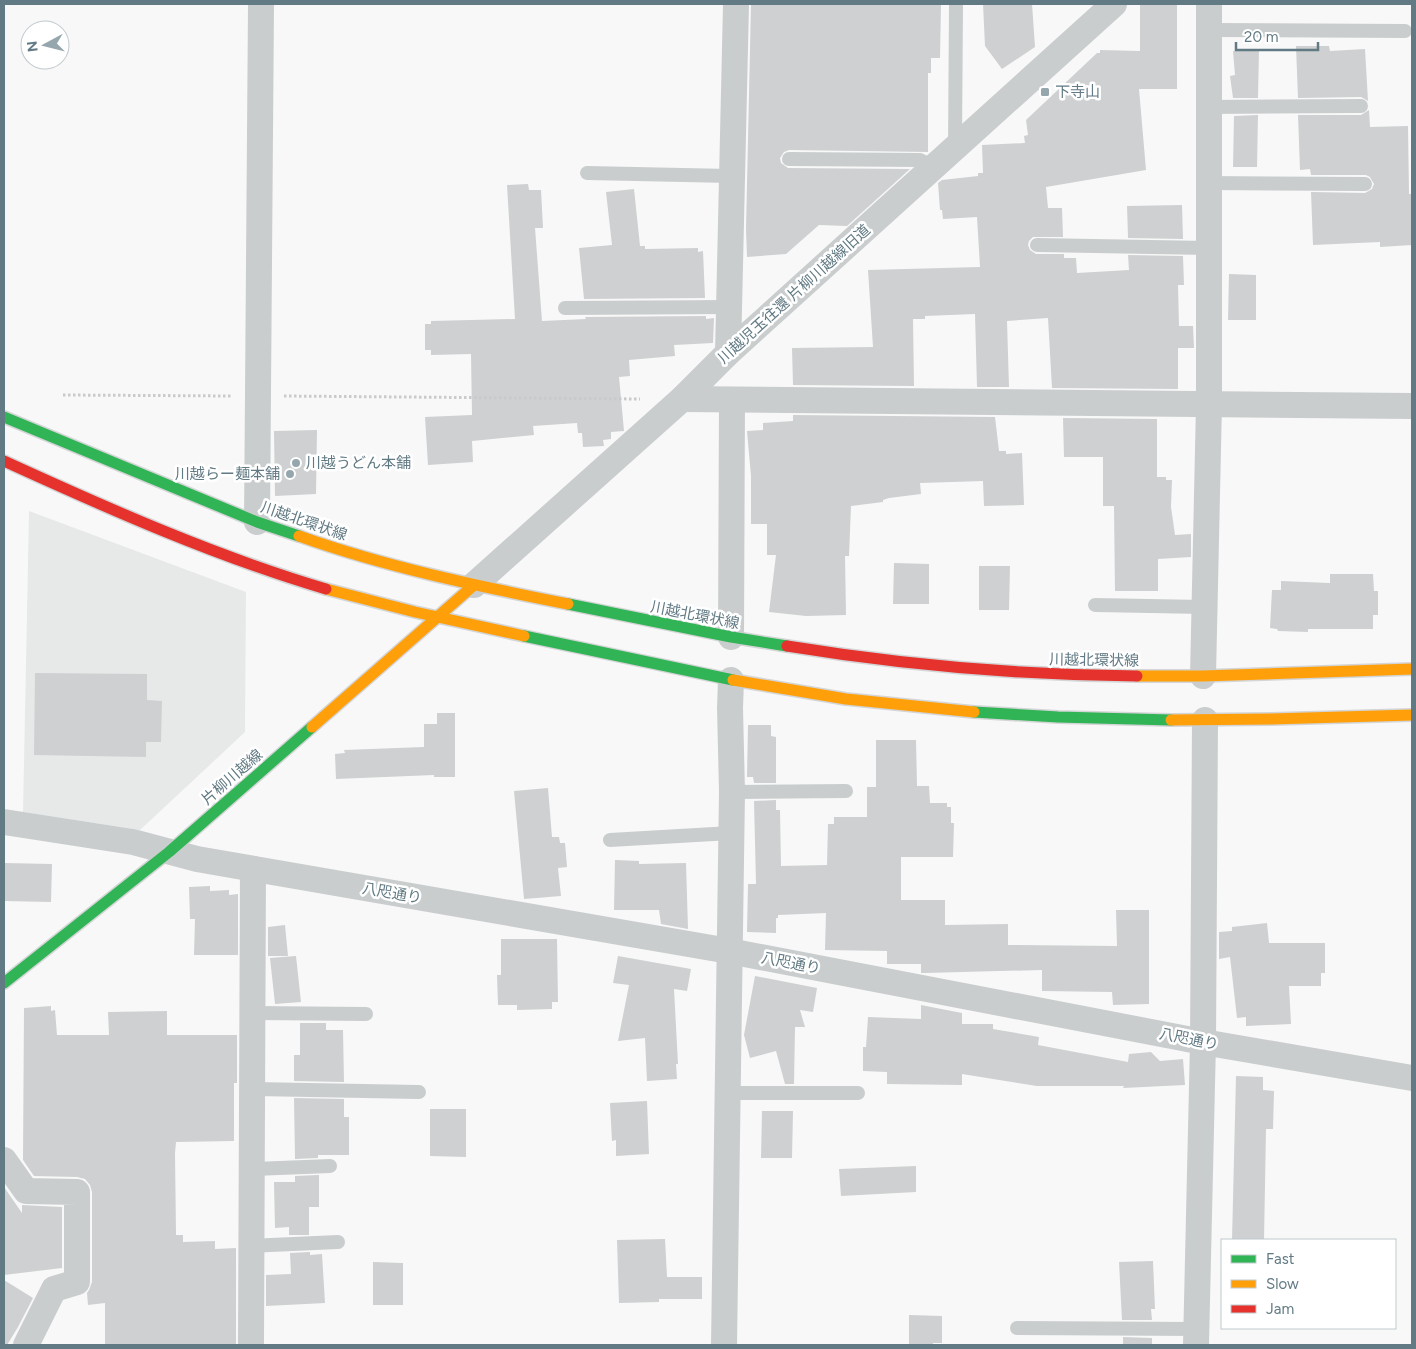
<svg xmlns="http://www.w3.org/2000/svg" width="1416" height="1349" font-family="Figtree,'Noto Sans JP',sans-serif">
<style>
.built{fill:#e7e9e9}
.building{fill:#ced0d1}
.lines{fill:none;stroke-linecap:round;stroke-linejoin:round}
.fast-casing{stroke:#d4d5d6;stroke-width:14}
.slow-casing{stroke:#d4d5d6;stroke-width:14}
.jam-casing{stroke:#d4d5d6;stroke-width:14}
.path{stroke:#c8cacb;stroke-width:3;stroke-dasharray:2.5 2.5;stroke-linecap:butt}
.lane{stroke:#cacdce;stroke-width:14}
.street{stroke:#cacdce;stroke-width:26}
.fast{stroke:#30b455;stroke-width:11}
.slow{stroke:#ff9f0a;stroke-width:11}
.jam{stroke:#e5322d;stroke-width:11}
.poi-dot{fill:#96a6ad;stroke:#fff;stroke-width:2}
.labels{text-anchor:middle;dominant-baseline:central;stroke-width:5;stroke-linejoin:round;paint-order:stroke}
.poi-label{font-size:15px;fill:#627a84;stroke:#fff;text-anchor:start}
.street-label{font-size:15px;fill:#627a84;stroke:#fff}
</style>
<rect width="100%" height="100%" fill="#f8f8f8"/>
<polygon class="built" points="29,511 246,592 245,732 140,830 23,812"/>
<g class="building">
<polygon points="751,4 941,4 940,58 931,58 931,73 928,73 928,152 789,150 784,152 780,158 781,163 788,168 910,169 847,226 819,225 786,254 747,257 746,229"/>
<polygon points="983,4 1032,4 1035,47 1002,69 985,46"/>
<polygon points="1140,4 1177,4 1177,89 1139,89 1146,170 1046,187 1048,208 1062,208 1063,237 1033,237 1029,241 1028,245 1030,250 1036,254 1064,254 1064,258 1076,258 1077,273 1129,270 1128,255 1183,256 1184,285 1178,285 1179,326 1193,326 1194,348 1178,348 1178,389 1052,388 1048,318 1007,321 1009,387 977,387 975,314 925,316 925,319 913,319 914,386 793,385 792,348 873,347 868,270 980,267 977,217 943,219 942,210 940,210 938,183 942,180 978,176 978,173 983,173 982,145 1025,143 1024,136 1028,135 1026,120 1097,53 1100,53 1100,50 1140,51"/>
<polygon points="1296,46 1329,46 1330,51 1365,49 1368,101 1361,97 1298,98"/>
<polygon points="1259,49 1258,98 1233,98 1230,76 1235,75 1233,51"/>
<polygon points="1369,110 1370,127 1408,126 1409,194 1412,194 1412,245 1380,247 1380,242 1313,245 1311,192 1365,193 1372,189 1374,184 1370,177 1366,175 1311,175 1310,169 1300,170 1298,115 1361,115"/>
<polygon points="1258,115 1257,167 1233,167 1234,116"/>
<polygon points="528,184 529,190 541,190 543,228 535,228 542,321 586,319 585,317 706,316 706,319 714,318 713,343 674,345 675,356 629,360 630,376 619,377 624,431 611,432 611,439 603,440 604,446 583,447 582,433 578,433 577,423 533,426 534,435 472,441 473,462 428,465 425,417 472,415 471,354 431,355 431,350 425,350 425,324 431,324 431,321 515,319 507,185"/>
<polygon points="634,189 640,246 645,246 645,249 698,248 698,252 703,251 705,298 584,299 579,248 612,245 606,192"/>
<polygon points="1182,205 1183,239 1128,238 1127,206"/>
<polygon points="1229,274 1256,275 1256,320 1228,320"/>
<polygon points="793,415 995,417 999,451 1006,451 1006,454 1022,453 1024,505 984,506 983,481 920,483 921,494 889,498 883,500 883,502 851,506 849,556 845,556 846,615 806,616 769,612 776,555 767,555 767,524 751,524 751,476 747,431 763,430 763,423 793,421"/>
<polygon points="1063,418 1157,419 1157,477 1166,477 1166,480 1172,480 1171,507 1175,535 1191,534 1191,557 1158,559 1158,591 1115,591 1114,506 1103,506 1103,457 1064,457"/>
<polygon points="317,430 316,494 275,496 274,431"/>
<polygon points="894,563 929,564 929,604 893,604"/>
<polygon points="979,566 1010,566 1009,610 979,610"/>
<polygon points="1330,574 1373,574 1374,591 1378,591 1378,615 1373,615 1373,629 1308,629 1308,632 1278,631 1277,629 1270,628 1272,590 1281,590 1281,581 1330,583"/>
<polygon points="35,673 147,674 147,700 162,701 161,742 146,742 146,757 34,755"/>
<polygon points="437,713 455,713 455,777 434,777 434,775 336,779 335,754 345,753 344,750 424,747 424,724 437,724"/>
<polygon points="748,725 771,725 771,736 776,737 776,783 754,783 753,777 747,777"/>
<polygon points="876,740 916,740 917,786 929,786 930,803 947,803 947,807 951,807 951,823 954,823 953,857 901,857 901,900 945,900 945,925 1008,924 1008,945 1117,946 1116,910 1149,910 1149,1004 1113,1005 1112,992 1042,991 1042,970 925,973 921,973 921,964 887,964 887,951 825,950 826,913 778,915 778,918 776,918 776,933 747,932 748,884 756,884 754,801 776,800 776,810 780,810 781,866 827,865 828,824 834,824 834,817 867,817 867,787 876,787"/>
<polygon points="548,788 552,837 559,837 560,843 565,843 567,867 558,868 561,896 524,899 514,791"/>
<polygon points="615,860 639,861 639,864 686,863 688,929 661,924 659,910 614,910"/>
<polygon points="4,863 52,864 51,902 4,901"/>
<polygon points="210,886 210,891 229,890 229,895 238,894 238,955 194,955 195,919 190,919 189,887"/>
<polygon points="1267,923 1269,943 1325,943 1325,973 1321,973 1321,986 1289,986 1291,1024 1246,1026 1246,1017 1237,1018 1230,957 1219,959 1219,932 1232,931 1232,927"/>
<polygon points="285,925 288,956 268,956 268,927"/>
<polygon points="501,939 557,939 558,1002 552,1002 552,1009 517,1010 517,1005 498,1005 497,975 501,975"/>
<polygon points="296,956 301,1002 275,1004 270,958"/>
<polygon points="618,956 691,969 687,991 674,989 678,1064 676,1064 677,1079 647,1081 645,1038 618,1041 629,985 613,983"/>
<polygon points="755,976 817,988 813,1012 800,1010 805,1027 795,1027 794,1084 785,1084 776,1051 750,1058 744,1035"/>
<polygon points="921,1005 962,1013 962,1024 993,1024 993,1029 1039,1037 1038,1045 1128,1062 1129,1054 1151,1052 1160,1061 1183,1059 1185,1085 1123,1088 1124,1086 1037,1086 962,1074 962,1085 887,1084 887,1072 863,1071 863,1047 866,1047 868,1017 921,1019"/>
<polygon points="51,1006 51,1011 55,1010 57,1035 109,1035 108,1012 167,1011 167,1035 237,1035 237,1083 234,1083 234,1141 176,1142 175,1153 176,1235 183,1235 183,1242 215,1241 215,1249 236,1248 236,1345 105,1345 105,1303 88,1305 87,1293 89,1290 92,1282 92,1192 90,1185 85,1179 77,1177 34,1176 23,1160 24,1008"/>
<polygon points="300,1023 326,1023 326,1030 343,1030 344,1082 294,1081 294,1055 300,1055"/>
<polygon points="1236,1076 1263,1077 1263,1090 1274,1091 1273,1129 1266,1129 1264,1240 1232,1240"/>
<polygon points="294,1098 344,1099 344,1117 349,1117 349,1155 318,1155 318,1158 295,1159"/>
<polygon points="647,1101 649,1154 616,1156 616,1140 612,1141 610,1103"/>
<polygon points="430,1109 466,1109 466,1157 430,1156"/>
<polygon points="762,1111 793,1111 792,1158 761,1158"/>
<polygon points="916,1166 916,1192 841,1196 839,1169"/>
<polygon points="319,1175 319,1207 309,1207 309,1235 289,1235 289,1227 275,1228 274,1182 295,1182 295,1176"/>
<polygon points="4,1187 22,1213 22,1205 62,1207 62,1268 4,1275"/>
<polygon points="665,1239 667,1277 702,1277 702,1299 659,1299 659,1302 619,1303 617,1240"/>
<polygon points="310,1252 310,1255 322,1254 325,1303 266,1306 266,1275 291,1274 290,1253"/>
<polygon points="1153,1261 1155,1309 1151,1309 1152,1320 1122,1320 1119,1262"/>
<polygon points="373,1262 403,1263 403,1305 373,1305"/>
<polygon points="4,1280 33,1298 18,1327 7,1345 4,1345"/>
<polygon points="909,1315 942,1316 942,1343 933,1343 933,1345 909,1345"/>
<polygon points="1123,1337 1152,1338 1152,1345 1123,1345"/>
</g>
<g class="lines">
<defs>
<g id="fast">
<polyline points="4,417 257,522 299,536"/>
<polyline points="568,604 731,637 787,646"/>
<polyline points="524,636 733,680"/>
<polyline points="974,712 1058,717 1171,720"/>
<polyline points="4,983 169,852 312,727"/>
</g>
<g id="slow">
<path d="M 299,536 C 386,567 477,586 568,604"/>
<polyline points="326,589 415,612 524,636"/>
<polyline points="1137,676 1203,676 1412,669"/>
<polyline points="733,680 846,699 974,712"/>
<polyline points="1171,720 1271,719 1412,715"/>
<polyline points="312,727 474,585"/>
</g>
<g id="jam">
<path d="M 4,461 C 109,509 215,556 326,589"/>
<path d="M 787,646 C 903,665 1020,675 1137,676"/>
</g>
</defs>
<use href="#fast" class="fast-casing"/>
<use href="#slow" class="slow-casing"/>
<use href="#jam" class="jam-casing"/>
<g class="path">
<polyline points="63,395 233,396"/>
<polyline points="284,396 640,399"/>
</g>
<g class="lane">
<polyline points="1209,30 1405,31"/>
<polyline points="1209,107 1361,106"/>
<polyline points="955,147 956,4"/>
<polyline points="789,159 920,160 934,167"/>
<polyline points="587,173 731,176"/>
<polyline points="1208,183 1365,184"/>
<polyline points="1037,245 1208,248"/>
<polyline points="565,308 728,307"/>
<polyline points="1095,605 1204,607"/>
<polyline points="732,792 846,791"/>
<polyline points="610,840 731,833"/>
<polyline points="252,1013 366,1014"/>
<polyline points="252,1089 419,1092"/>
<polyline points="727,1093 858,1093"/>
<polyline points="251,1169 330,1166"/>
<polyline points="251,1246 338,1242"/>
<polyline points="1017,1328 1197,1329"/>
</g>
<g class="street">
<polyline points="728,353 736,4"/>
<polyline points="682,399 1412,406"/>
<polyline points="257,522 261,4"/>
<polyline points="474,585 682,399 728,353 1114,4"/>
<polyline points="731,637 732,400"/>
<polyline points="1203,676 1209,404 1209,4"/>
<polyline points="4,822 133,842 197,859 729,951 1203,1042 1412,1078"/>
<polyline points="4,1160 26,1191 77,1192 77,1282 54,1289 26,1345"/>
<polyline points="251,1345 253,869"/>
<polyline points="724,1345 732,792 730,708 731,680"/>
<polyline points="1196,1345 1203,1042 1205,720"/>
</g>
<use href="#fast" class="fast"/>
<use href="#slow" class="slow"/>
<use href="#jam" class="jam"/>
</g>
<g class="poi-dot">
<rect x="1040" y="87" width="10" height="10" rx="2.5"/>
<circle cx="296" cy="463" r="5"/>
<circle cx="290" cy="474" r="5"/>
</g>
<g class="labels">
<g class="poi-label">
<text x="1055" y="92">下寺山</text>
<text x="306" y="463">川越うどん本舗</text>
<text x="280" y="474" text-anchor="end">川越らー麺本舗</text>
</g>
<g class="street-label">
<text transform="translate(794 294) rotate(-42)">川越児玉往還 片柳川越線旧道</text>
<text transform="translate(304 521) rotate(19)">川越北環状線</text>
<text transform="translate(695 615) rotate(11)">川越北環状線</text>
<text transform="translate(1094 660) rotate(1)">川越北環状線</text>
<text transform="translate(232 777) rotate(-41)">片柳川越線</text>
<text transform="translate(392 893) rotate(10)">八咫通り</text>
<text transform="translate(791 963) rotate(11)">八咫通り</text>
<text transform="translate(1189 1039) rotate(11)">八咫通り</text>
</g>
</g>
<rect width="1416" height="1349" fill="none" stroke="#627a84" stroke-width="10"/>
<rect x="1221" y="1239" width="175" height="90" fill="#ffffff" stroke="#c0cace"/>
<rect x="1231" y="1255" width="25" height="8" fill="#30b455" stroke="#c0cace"/>
<text x="1266" y="1264" font-size="15" fill="#627a84">Fast</text>
<rect x="1231" y="1280" width="25" height="8" fill="#ff9f0a" stroke="#c0cace"/>
<text x="1266" y="1289" font-size="15" fill="#627a84">Slow</text>
<rect x="1231" y="1305" width="25" height="8" fill="#e5322d" stroke="#c0cace"/>
<text x="1266" y="1314" font-size="15" fill="#627a84">Jam</text>
<g transform="translate(45 45) rotate(263)"><circle r="24" fill="#ffffff" stroke="#c0cace"/>
<path d="M0-4L9 19L0 12L-9 19Z" fill="#96a6ad"/>
<text y="-8" font-size="14" font-weight="bold" text-anchor="middle" fill="#627a84">N</text>
</g>
<path d="M1236 42v8h82v-8" fill="none" stroke="#627a84" stroke-width="2.5"/>
<text x="1244" y="42" font-size="15" fill="#627a84" stroke="#ffffff" stroke-width="4" paint-order="stroke">20 m</text>
</svg>
